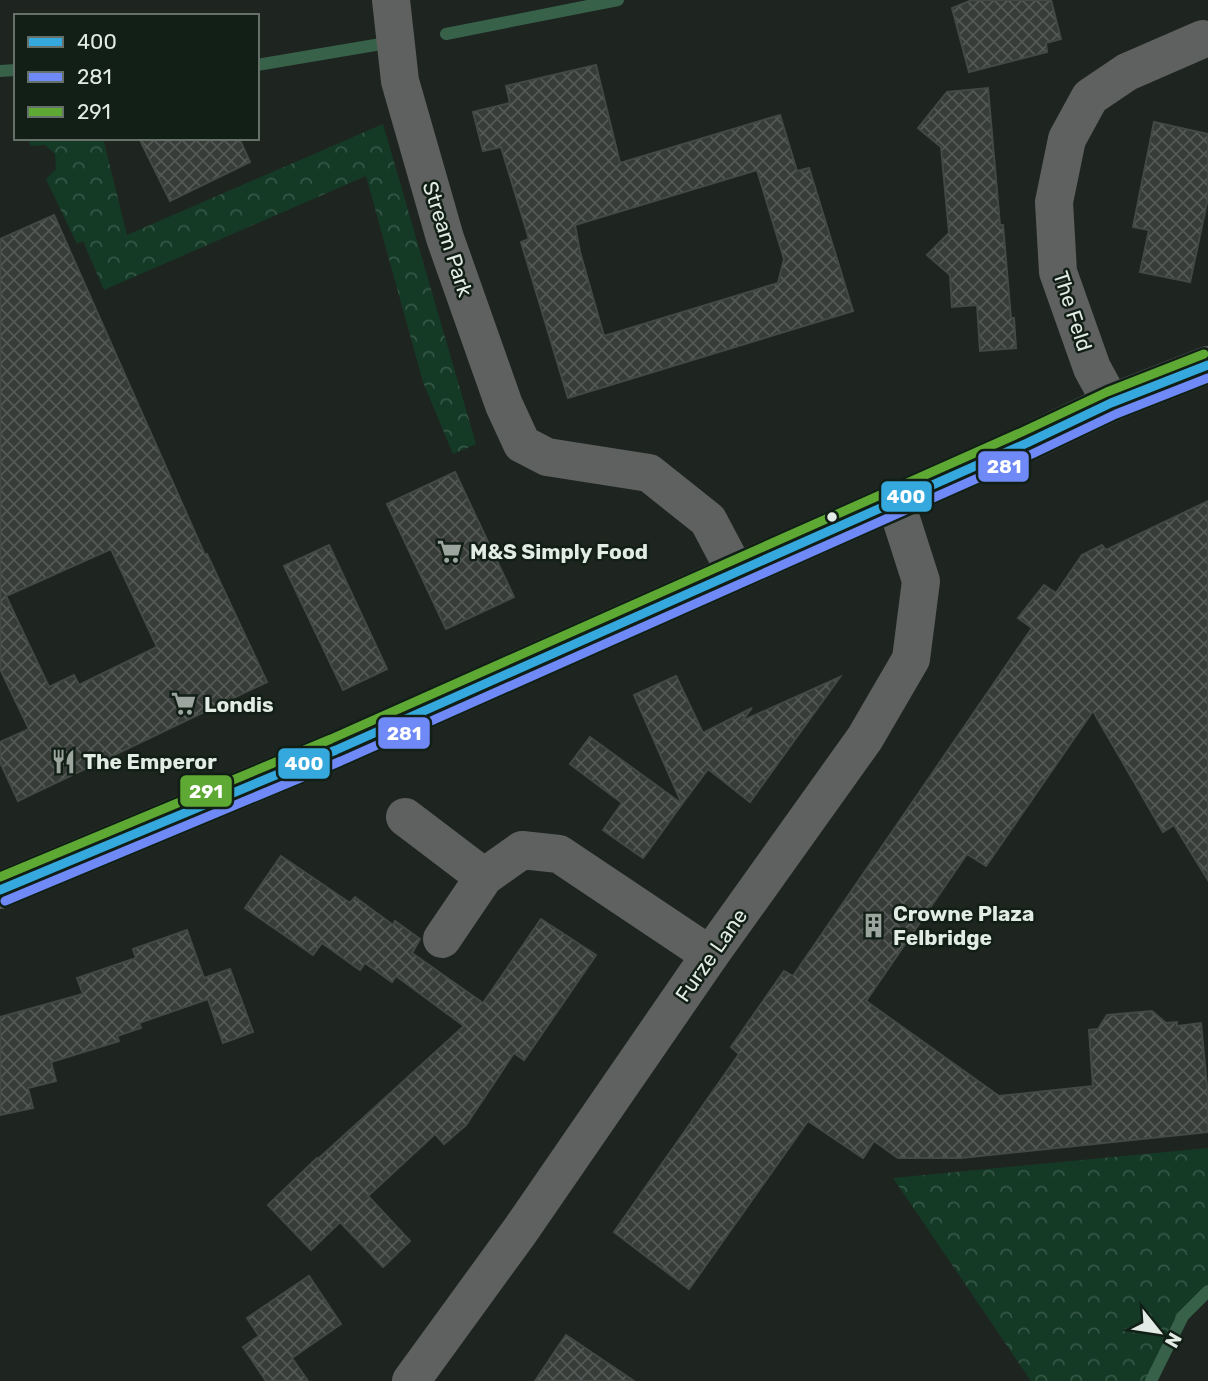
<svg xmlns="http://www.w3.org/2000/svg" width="1208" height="1381" font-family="Rubik,sans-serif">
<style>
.forest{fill:url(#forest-crowns)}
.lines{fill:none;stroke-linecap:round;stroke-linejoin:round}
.stream{stroke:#376148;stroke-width:12}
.building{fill:url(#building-cross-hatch);stroke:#434945;stroke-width:2;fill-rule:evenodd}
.street{stroke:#5e615f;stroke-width:38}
.highway{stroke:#5a5e5c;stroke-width:38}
.bus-1-casing{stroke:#111f16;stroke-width:14}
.bus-2-casing{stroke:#111f16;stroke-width:14}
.bus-3-casing{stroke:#111f16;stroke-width:14}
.bus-1{stroke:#35a9de;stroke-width:9}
.bus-2{stroke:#6f8af6;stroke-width:9}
.bus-3{stroke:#5ea933;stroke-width:9}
.bus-dot{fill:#e2ebe5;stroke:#111f16;stroke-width:2.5}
.labels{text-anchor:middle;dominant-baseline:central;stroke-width:5;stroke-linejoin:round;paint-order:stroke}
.street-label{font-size:21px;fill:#e2ebe5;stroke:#111f16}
.poi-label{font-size:21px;font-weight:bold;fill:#e2ebe5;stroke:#111f16;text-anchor:start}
.line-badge{stroke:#111f16;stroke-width:2.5}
.badge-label{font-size:19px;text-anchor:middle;font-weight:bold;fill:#fff}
</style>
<defs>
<pattern id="forest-crowns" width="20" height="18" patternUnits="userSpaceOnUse" patternTransform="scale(1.75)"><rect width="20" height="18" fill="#143a26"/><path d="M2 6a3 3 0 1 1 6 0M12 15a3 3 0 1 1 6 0" fill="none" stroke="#365745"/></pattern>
<pattern id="building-cross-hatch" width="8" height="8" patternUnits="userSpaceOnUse" patternTransform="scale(1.75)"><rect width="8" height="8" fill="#373c39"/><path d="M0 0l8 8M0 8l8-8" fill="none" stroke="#545856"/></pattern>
</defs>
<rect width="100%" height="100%" fill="#1e2420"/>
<g class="forest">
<polygon points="383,124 476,444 453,454 423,382 366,176 104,290 83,241 77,244 46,179 56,169 55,154 45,145 31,146 27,138 103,138 127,235"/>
<polygon points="1208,1148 1208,1291 1183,1316 1151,1381 1031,1381 893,1178"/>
</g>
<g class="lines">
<g class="stream">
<polyline points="446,34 618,0"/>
<polyline points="257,65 381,44"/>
<polyline points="0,71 16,70"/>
<polyline points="1151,1381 1183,1316 1208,1291"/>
</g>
</g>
<g class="building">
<polygon points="972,0 1051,0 1061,39 1046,43 1047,52 969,72 952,8"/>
<path d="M 596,65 L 620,163 L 780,115 L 797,171 L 809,168 L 853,311 L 568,398 L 521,242 L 529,239 L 501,147 L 483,151 L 473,112 L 510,103 L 506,86 ZM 757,170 L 784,259 L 778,283 L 604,336 L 580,252 L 575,225 Z"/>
<polygon points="988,88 1000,225 1003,225 1011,318 1014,318 1016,348 980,351 977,305 952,307 950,275 927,255 949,233 941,147 918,128 947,92"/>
<polygon points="1154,122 1208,134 1208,198 1190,282 1140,272 1149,230 1133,227"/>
<polygon points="139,138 239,138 250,162 170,201"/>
<path d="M 54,215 L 205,555 L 207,554 L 267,682 L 18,801 L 0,762 L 0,742 L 29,729 L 0,669 L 0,239 ZM 111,549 L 157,647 L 79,685 L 74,675 L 49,687 L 6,596 Z"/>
<polygon points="455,472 514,597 446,629 387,504"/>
<polygon points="1208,501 1208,880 1174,825 1163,832 1093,711 986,866 967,854 866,1001 999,1096 1093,1086 1089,1030 1098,1029 1107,1015 1152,1011 1166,1023 1177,1022 1177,1026 1201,1023 1208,1096 1208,1132 961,1158 898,1158 874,1141 863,1158 808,1121 689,1289 614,1232 739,1054 731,1047 784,971 793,976 1032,628 1018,618 1044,585 1056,593 1082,555 1102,545 1106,550"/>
<polygon points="329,545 387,669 343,690 284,566"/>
<polygon points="676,676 703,733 752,708 742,721 840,677 750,802 708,769 682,804 634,695"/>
<polygon points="590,737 682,804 643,858 603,830 622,803 570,764"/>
<polygon points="281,856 350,903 355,897 393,925 395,921 420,939 412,953 483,1003 541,919 596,955 524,1060 514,1053 466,1125 444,1144 435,1134 368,1196 410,1241 383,1267 340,1222 311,1250 268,1205 317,1158 318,1159 464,1026 396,976 392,982 365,963 360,970 322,943 313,955 245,908"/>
<polygon points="187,930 204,978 230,969 253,1032 223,1043 208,999 139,1023 141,1028 117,1036 119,1041 51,1062 56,1081 28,1088 33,1108 0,1115 0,1017 83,994 77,978 136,958 133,949"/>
<polygon points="309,1276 341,1324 292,1358 308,1381 266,1381 243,1347 259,1336 247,1318"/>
<polygon points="566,1335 634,1381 535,1381"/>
</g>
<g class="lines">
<g class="street">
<polyline points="391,0 400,81 445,238 504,405 522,444 547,457 649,473 708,520 735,571"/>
<polyline points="1111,403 1092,368 1058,272 1054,202 1067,139 1090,97 1127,72 1203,39"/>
<polyline points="405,817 484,877"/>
<polyline points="442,939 484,877 522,850 559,854 710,955"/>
<polyline points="411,1381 520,1231 710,955 865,738 911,659 921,581 895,500"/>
</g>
<polyline class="highway" points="0,890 336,750 1027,443 1111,403 1208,365"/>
<defs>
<polyline id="bus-1" points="0,890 336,750 1027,443 1111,403 1208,365"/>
<polyline id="bus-2" points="5,901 341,761 1032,454 1116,414 1208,378"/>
<polyline id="bus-3" points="0,877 331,739 1022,432 1107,392 1204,354"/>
</defs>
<use href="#bus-1" class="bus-1-casing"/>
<use href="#bus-2" class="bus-2-casing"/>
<use href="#bus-3" class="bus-3-casing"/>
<use href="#bus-1" class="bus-1"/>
<use href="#bus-2" class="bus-2"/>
<use href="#bus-3" class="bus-3"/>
</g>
<defs>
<symbol id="supermarket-bare" viewBox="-9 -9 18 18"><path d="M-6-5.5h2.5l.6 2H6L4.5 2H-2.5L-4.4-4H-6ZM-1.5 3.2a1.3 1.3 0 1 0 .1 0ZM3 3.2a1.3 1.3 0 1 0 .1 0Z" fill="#9da5a0" stroke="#111f16" stroke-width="2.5" paint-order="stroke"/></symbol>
<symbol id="restaurant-bare" viewBox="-9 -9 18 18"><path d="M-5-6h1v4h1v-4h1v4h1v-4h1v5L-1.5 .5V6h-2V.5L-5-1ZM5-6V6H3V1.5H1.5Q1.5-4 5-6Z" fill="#9da5a0" stroke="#111f16" stroke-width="2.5" paint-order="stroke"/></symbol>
<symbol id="building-bare" viewBox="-9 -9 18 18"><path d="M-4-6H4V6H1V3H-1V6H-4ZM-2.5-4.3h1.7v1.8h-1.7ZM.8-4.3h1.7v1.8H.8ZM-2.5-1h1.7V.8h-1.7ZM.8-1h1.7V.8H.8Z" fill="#9da5a0" stroke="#111f16" stroke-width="2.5" paint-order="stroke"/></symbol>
</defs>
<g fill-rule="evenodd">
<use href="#supermarket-bare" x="432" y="534" width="35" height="35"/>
<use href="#supermarket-bare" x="166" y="686" width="35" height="35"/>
<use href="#restaurant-bare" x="46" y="744" width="35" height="35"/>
<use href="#building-bare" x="856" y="908" width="35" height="35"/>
</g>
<circle class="bus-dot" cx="832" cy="517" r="6"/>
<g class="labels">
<g class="street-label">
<text transform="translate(448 239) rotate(72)">Stream Park</text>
<text transform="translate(1073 311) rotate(72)">The Feld</text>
<text transform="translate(711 955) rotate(-55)">Furze Lane</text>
</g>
<g class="poi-label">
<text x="470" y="551">M&amp;S Simply Food</text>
<text x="204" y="704">Londis</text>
<text x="83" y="761">The Emperor</text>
<text x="893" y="913">Crowne Plaza<tspan x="893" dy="24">Felbridge</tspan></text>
</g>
</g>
<g class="line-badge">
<rect x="977" y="450" width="53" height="33" rx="7" fill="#6f8af6"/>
<rect x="880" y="480" width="53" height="33" rx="7" fill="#35a9de"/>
<rect x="377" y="716" width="54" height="34" rx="7" fill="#6f8af6"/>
<rect x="277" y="747" width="54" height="33" rx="7" fill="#35a9de"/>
<rect x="179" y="774" width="54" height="34" rx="7" fill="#5ea933"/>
</g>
<g class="badge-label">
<text x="1004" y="473">281</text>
<text x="906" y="503">400</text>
<text x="404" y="740">281</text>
<text x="304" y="770">400</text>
<text x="206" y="798">291</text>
</g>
<rect x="14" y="14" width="245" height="126" fill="#111f16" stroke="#657169" stroke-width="2"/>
<rect x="28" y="37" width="35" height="10" fill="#35a9de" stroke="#657169" stroke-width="2"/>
<text x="77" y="49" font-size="21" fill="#e2ebe5">400</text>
<rect x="28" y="72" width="35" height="10" fill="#6f8af6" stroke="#657169" stroke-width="2"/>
<text x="77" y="84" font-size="21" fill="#e2ebe5">281</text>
<rect x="28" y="107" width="35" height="10" fill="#5ea933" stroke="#657169" stroke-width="2"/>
<text x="77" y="119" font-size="21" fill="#e2ebe5">291</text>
<g transform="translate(1159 1332) rotate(120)" stroke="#111f16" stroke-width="5" paint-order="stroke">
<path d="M0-5L12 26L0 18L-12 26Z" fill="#e2ebe5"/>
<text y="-10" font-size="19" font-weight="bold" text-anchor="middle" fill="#e2ebe5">N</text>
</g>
</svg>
